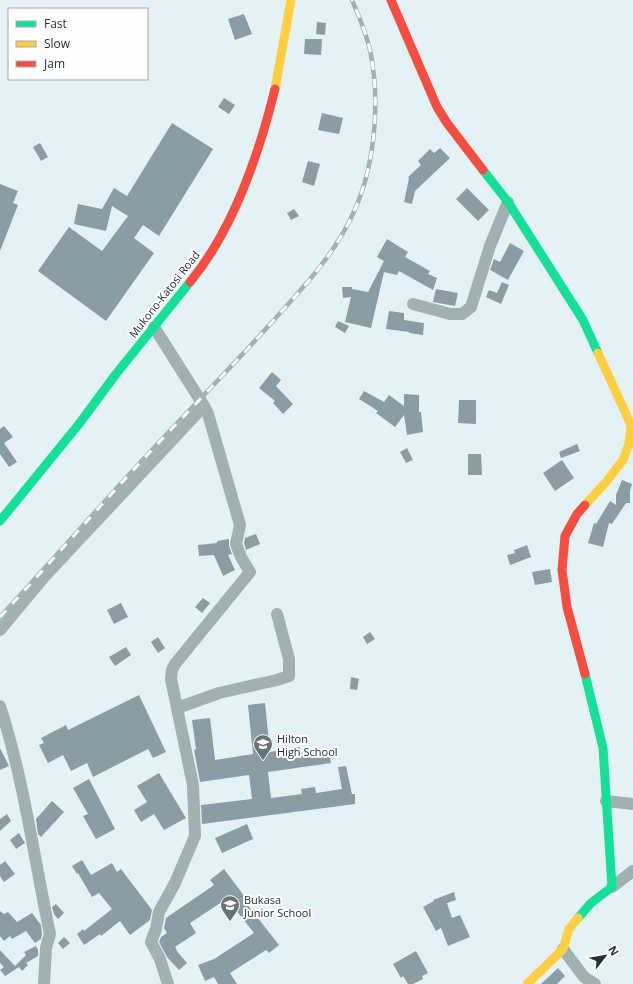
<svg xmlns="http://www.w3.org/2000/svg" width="633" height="984" font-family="'Open Sans',sans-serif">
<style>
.building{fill:#8a9da5}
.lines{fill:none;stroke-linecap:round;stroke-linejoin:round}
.street{stroke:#a1b0b0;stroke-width:12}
.fast{stroke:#16e098;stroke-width:9}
.slow{stroke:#ffcf43;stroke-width:9}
.jam{stroke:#f24e42;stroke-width:9}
.rail-casing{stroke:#a4b1b3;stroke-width:4.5}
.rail{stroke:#fefefe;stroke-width:3;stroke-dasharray:9;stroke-linecap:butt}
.labels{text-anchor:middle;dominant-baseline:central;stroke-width:4;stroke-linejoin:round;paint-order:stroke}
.street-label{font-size:11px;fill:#233033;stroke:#fefefe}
.poi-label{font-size:11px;fill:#233033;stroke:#fefefe;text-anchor:start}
</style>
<rect width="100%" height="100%" fill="#e4f2f5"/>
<g class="building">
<polygon points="244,14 252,34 235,40 228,19"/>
<polygon points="317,22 326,23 325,35 316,34"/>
<polygon points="305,39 322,39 321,55 304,54"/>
<polygon points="224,98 235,105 229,114 218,107"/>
<polygon points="322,113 343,118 339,134 318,130"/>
<polygon points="172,123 213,149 159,236 143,225 134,238 154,253 106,321 38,271 69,227 102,251 128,216 112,206 106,231 74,224 78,204 102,209 114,188 127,196"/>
<polygon points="40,143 48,157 41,161 33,147"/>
<polygon points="440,148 450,158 415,191 412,204 404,202 409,178 408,177 421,165 418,161 430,149 434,153"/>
<polygon points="308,161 320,164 314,186 302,182"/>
<polygon points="0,184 18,191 13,203 18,205 0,251"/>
<polygon points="467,188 489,210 478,221 456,199"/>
<polygon points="294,209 299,216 291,220 287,213"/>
<polygon points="387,239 408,252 405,257 430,271 428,274 437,278 433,290 399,271 397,275 384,272 371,328 345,322 351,297 343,298 342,287 352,287 352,289 368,292 384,261 377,257"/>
<polygon points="510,243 524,251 508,280 490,270 494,259 500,262"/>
<polygon points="502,282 509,285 501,304 486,297 489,290 497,293"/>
<polygon points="436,289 458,293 455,306 433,302"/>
<polygon points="389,311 404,313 404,320 424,323 423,335 409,333 409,332 386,329"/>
<polygon points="338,321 349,326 345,333 335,327"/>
<polygon points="272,372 281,380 276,386 293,404 283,414 273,403 275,401 259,388"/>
<polygon points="364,391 384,402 389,395 404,406 404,394 419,395 419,412 421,412 423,432 407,435 404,415 395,427 376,413 378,411 359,399"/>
<polygon points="459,400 476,400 476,424 458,423"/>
<polygon points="4,426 13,437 4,443 17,462 9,467 0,454 0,429"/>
<polygon points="577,444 580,451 561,458 559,452"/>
<polygon points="407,448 413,460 406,463 400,452"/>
<polygon points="468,454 481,454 482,475 468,475"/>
<polygon points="562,460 574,478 555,491 543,473"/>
<polygon points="622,480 632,484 630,491 630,503 626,503 612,524 609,523 603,547 588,543 594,523 596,524 610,501 616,505 616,495"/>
<polygon points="256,534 260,544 246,550 244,543 245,538"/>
<polygon points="229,539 229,546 232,554 228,555 235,570 223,576 214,555 199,556 198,545 217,543 217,541"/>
<polygon points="527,545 531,557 510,565 507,555 515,553 514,550"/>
<polygon points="550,569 552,582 535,585 532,572"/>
<polygon points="203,598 210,603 202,613 195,607"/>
<polygon points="121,603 128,617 114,624 107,610"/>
<polygon points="370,632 375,639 367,644 363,637"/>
<polygon points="158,637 165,648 158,653 151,642"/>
<polygon points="126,647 131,655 115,666 109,657"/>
<polygon points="351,677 359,679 357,690 350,689"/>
<polygon points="139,695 166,752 153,758 148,749 93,777 87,763 71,771 63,755 48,763 39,745 44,743 41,738 66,725 68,730"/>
<polygon points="265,703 270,752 300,747 301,753 329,749 331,763 268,772 271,798 302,794 301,789 315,787 316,793 342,789 338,767 346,766 352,794 355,794 355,804 202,824 201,805 252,799 249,775 200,782 194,750 196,749 192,720 210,718 215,760 253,754 248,705"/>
<polygon points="0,748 9,766 0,770"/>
<polygon points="159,773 186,818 164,830 154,814 141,822 134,810 147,802 137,786"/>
<polygon points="89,779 115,829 96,839 83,816 88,814 73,788"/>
<polygon points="52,801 64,812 41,837 38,834 36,819"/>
<polygon points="7,814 11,821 0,831 0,819"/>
<polygon points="247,824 253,839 222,853 215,838"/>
<polygon points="19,833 25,843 16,849 10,840"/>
<polygon points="82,860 91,875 112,863 117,872 121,869 152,910 150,920 130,935 120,921 101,936 100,934 84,945 77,934 83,929 84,931 112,909 99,893 92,897 78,873 77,874 72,866"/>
<polygon points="5,861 15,874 4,882 0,876 0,865"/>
<polygon points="224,869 245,897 243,899 279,945 269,953 266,950 230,973 237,984 218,984 214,977 205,981 198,965 214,959 254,933 228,900 226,901 225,900 190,923 196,933 175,947 177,950 176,950 187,963 179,970 167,957 159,942 161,937 167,933 164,928 166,918 214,885 210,880"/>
<polygon points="454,892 456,900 447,903 452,918 460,915 470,937 448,946 441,928 436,931 423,907 434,901 433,900"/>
<polygon points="56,904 64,913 58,919 54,914 52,907"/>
<polygon points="0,911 4,914 8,912 17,922 32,913 41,925 42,934 41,939 35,943 26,931 12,939 10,936 4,941 0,936"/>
<polygon points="64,937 70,943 63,949 58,943"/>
<polygon points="36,946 38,950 38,956 26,963 28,965 22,971 19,967 5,976 0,970 4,967 0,963 0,950 15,966 26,955 24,952"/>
<polygon points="416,951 428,973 422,976 423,979 413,984 408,984 403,976 401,978 393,964"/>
<polygon points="558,968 565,976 557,984 541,984"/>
</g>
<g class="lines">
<g class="street">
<polyline points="413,304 450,314 462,314 471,307 490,246 508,202"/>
<polyline points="154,327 204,406 208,414 240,525 236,544 241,557 250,572 175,664 172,670 171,679 193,785 195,836 175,883 159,912 156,929 151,942 160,959 168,984"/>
<polyline points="0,630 45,576 204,406"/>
<path d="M 0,706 C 24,780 34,858 50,934 L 46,948 L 44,984"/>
<polyline points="177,708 219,693 277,680 289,676 289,659 277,614"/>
<polyline points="606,801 633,804"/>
<polyline points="612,887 633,871"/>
<polyline points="563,949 584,977 595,984"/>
</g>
<g class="fast">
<polyline points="483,170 508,202 583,320 598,353"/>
<polyline points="0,521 79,424 116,374 190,282"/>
<polyline points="578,918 591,903 612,887 603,748 585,674"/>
</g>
<g class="slow">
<polyline points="275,89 291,0"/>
<polyline points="585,505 606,482 623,460 629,444 631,425 598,353"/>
<polyline points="527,984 563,949 569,929 578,918"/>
</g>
<g class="jam">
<polyline points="391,0 437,107 447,123 483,170"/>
<path d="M 190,282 C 233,230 259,154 275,89"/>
<polyline points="585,674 567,607 562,570 565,536 577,514 585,505"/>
</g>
<defs>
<path id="rail" d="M 0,617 C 55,558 108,496 164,437 C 201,398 238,360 273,321 C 303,288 332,257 351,218 C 375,170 381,102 370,50 C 366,33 359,16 352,0"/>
</defs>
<use href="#rail" class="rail-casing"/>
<use href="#rail" class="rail"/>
</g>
<defs>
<symbol id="school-pin" viewBox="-11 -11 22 30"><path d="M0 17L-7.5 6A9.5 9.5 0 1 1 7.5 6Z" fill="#677477" stroke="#fefefe"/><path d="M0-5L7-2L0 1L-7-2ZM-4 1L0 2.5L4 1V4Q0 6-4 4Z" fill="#fff"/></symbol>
</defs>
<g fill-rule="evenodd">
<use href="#school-pin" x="252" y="733" width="22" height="30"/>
<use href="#school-pin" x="219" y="894" width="22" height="30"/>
</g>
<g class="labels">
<g class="street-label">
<text transform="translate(164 294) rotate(-52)">Mukono-Katosi Road</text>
</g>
<g class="poi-label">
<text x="277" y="738">Hilton<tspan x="277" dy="13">High School</tspan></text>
<text x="244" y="899">Bukasa<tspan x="244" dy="13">Junior School</tspan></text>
</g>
</g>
<rect x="8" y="8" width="140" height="72" fill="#fefefe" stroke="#a6acad"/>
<rect x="16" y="21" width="20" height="6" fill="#16e098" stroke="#a6acad"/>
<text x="44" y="28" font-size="12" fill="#233033">Fast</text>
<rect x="16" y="41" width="20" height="6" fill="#ffcf43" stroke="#a6acad"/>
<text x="44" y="48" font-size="12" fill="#233033">Slow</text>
<rect x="16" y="61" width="20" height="6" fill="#f24e42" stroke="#a6acad"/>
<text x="44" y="68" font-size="12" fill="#233033">Jam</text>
<g transform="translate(605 956) rotate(59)" stroke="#fefefe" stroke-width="3" paint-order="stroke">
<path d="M0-3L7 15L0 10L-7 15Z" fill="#233033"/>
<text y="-6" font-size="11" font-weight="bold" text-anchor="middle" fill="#233033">N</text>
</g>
</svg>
